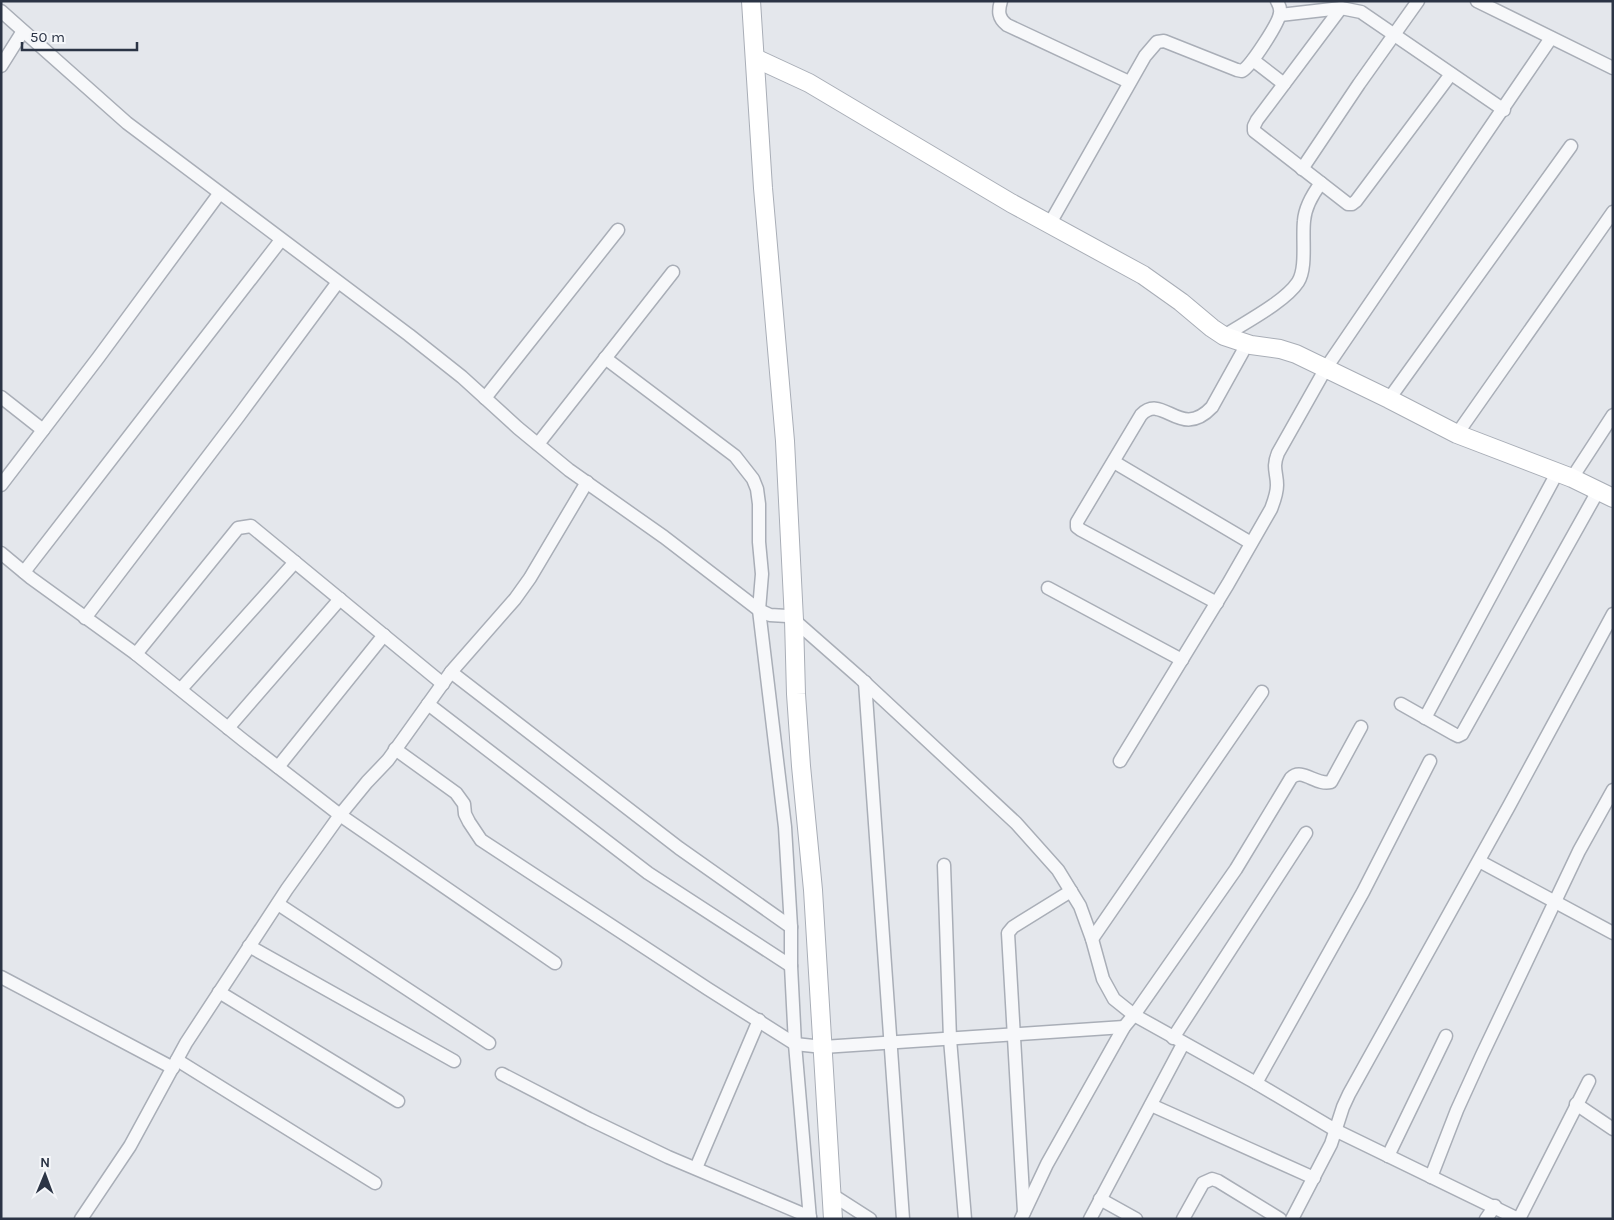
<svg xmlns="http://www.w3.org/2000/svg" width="1614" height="1220" font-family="Karla,sans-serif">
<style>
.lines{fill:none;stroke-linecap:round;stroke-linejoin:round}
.street-casing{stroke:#a9aeb7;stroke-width:15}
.secondary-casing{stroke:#a9aeb7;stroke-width:20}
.street{stroke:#f7f8fa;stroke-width:12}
.secondary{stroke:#fff;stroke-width:18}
</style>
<rect width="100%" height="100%" fill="#e4e7ec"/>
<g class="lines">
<defs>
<g id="street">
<path d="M 1001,1 C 998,11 998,18 1007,25 L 1129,82"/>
<polyline points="1477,1 1613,68"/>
<polyline points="1341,8 1257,120 1254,126 1254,131 1348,204 1352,204 1356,201 1451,74"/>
<polyline points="1,11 127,123 409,335 462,377 518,428 569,470 664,537 759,610 770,615 787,616 794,620 860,678 1016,823 1058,870 1080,906 1092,939 1103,979 1114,999 1134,1015 1256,1083 1337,1131 1518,1219"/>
<polyline points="1280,15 1341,8 1361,12 1504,110"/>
<polyline points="1253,60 1284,84"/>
<polyline points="1,66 23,31"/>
<polyline points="1302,169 1359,84 1418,1"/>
<path d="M 1049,225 L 1145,56 L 1157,42 L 1164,41 L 1237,70 L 1242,71 C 1251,66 1279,23 1280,13 C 1281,8 1279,5 1277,1"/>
<path d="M 1224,336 C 1244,323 1285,302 1298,282 C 1307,268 1302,239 1304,221 C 1305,207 1312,195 1321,183"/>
<polyline points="605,358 735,456 753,479 757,489 759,504 759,542 762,574 759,610 785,827 791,927 791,966 795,1044 810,1219"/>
<polyline points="1,397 43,430"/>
<polyline points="485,398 618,230"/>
<polyline points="1389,399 1571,146"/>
<polyline points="1457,434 1613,212"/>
<polyline points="538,444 673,272"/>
<polyline points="1114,462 1251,543"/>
<polyline points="1572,478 1613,415"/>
<polyline points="1,485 98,358 219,194"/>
<polyline points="1,553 31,578 136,654 243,740 340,815 555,963"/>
<polyline points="24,572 281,240"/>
<polyline points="1048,588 1182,660"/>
<path d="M 1217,603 L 1081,530 L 1077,527 L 1077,522 L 1141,415 C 1163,392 1180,441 1212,407 L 1247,344"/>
<polyline points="85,618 238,417 338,282"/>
<polyline points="136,654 238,528 251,526 443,684"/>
<polyline points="451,672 679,848 791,927"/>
<polyline points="865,682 903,1219"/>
<polyline points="181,689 295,562"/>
<polyline points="428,704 648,873 791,966"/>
<polyline points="1401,704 1454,734 1458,736 1462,734 1598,491"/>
<polyline points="1425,718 1557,473"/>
<polyline points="228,728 340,599"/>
<polyline points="395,749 456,793 464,804 465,814 469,822 481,840 708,989 795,1044 823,1047 1124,1027"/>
<path d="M 1120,761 L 1228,584 L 1271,509 C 1274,501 1277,494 1277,485 C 1277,472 1272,468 1278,453 L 1326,368 L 1551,38"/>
<polyline points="278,767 384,635"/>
<polyline points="1479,861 1613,933"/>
<polyline points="944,865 950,1039 965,1219"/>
<polyline points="278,904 489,1043"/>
<polyline points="1092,939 1262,692"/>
<polyline points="249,946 454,1061"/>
<polyline points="1,977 173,1068"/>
<polyline points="219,992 398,1101"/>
<polyline points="1173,1038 1306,833"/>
<polyline points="177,1060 375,1183"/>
<polyline points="502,1074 589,1119 668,1157 810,1217"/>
<polyline points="1256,1083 1363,892 1430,761"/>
<polyline points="1576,1104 1613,1129"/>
<polyline points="1151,1105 1314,1178"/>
<polyline points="1388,1156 1446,1036"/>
<polyline points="696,1168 759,1020"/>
<polyline points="1431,1177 1457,1110 1482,1055 1579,851 1613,790"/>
<polyline points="831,1194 870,1219"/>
<polyline points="1100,1199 1136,1219"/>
<polyline points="1024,1212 1008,933 1013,927 1071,891"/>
<polyline points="81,1219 130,1146 186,1043 287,889 340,815 367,782 388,760 451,672 515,599 530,578 587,482"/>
<path d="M 1021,1219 L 1047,1164 L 1124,1027 L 1134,1015 L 1236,869 L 1291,778 C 1302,767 1316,786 1331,782 L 1361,727"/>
<polyline points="1090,1219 1183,1044"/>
<polyline points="1183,1219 1203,1183 1212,1179 1218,1181 1280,1219"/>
<polyline points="1292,1219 1331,1144 1343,1107 1349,1094 1509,806 1613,614"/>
<polyline points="1486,1219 1495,1206"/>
<polyline points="1519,1219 1589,1081"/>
</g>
<g id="secondary">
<polyline points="751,1 763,188 785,441 794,620 796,694 801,766 813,890 833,1219"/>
<polyline points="755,58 809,83 1011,203 1143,275 1181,302 1212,328 1224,336 1251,345 1280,349 1296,354 1389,399 1457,434 1572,478 1613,498"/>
</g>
</defs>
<use href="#street" class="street-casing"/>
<use href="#secondary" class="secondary-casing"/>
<use href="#street" class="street"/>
<use href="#secondary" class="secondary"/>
</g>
<rect width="1614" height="1220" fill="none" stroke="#2b3445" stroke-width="5"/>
<g transform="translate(45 1175) rotate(1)" stroke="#f4f6f9" stroke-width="4" paint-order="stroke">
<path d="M0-4L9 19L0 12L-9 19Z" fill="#2b3445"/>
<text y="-8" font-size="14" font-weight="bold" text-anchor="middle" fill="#2b3445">N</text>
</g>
<path d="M22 42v8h115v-8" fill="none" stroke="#2b3445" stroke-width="2.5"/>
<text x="30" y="42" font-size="15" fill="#2b3445" stroke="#f4f6f9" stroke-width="4" paint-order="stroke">50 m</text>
</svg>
